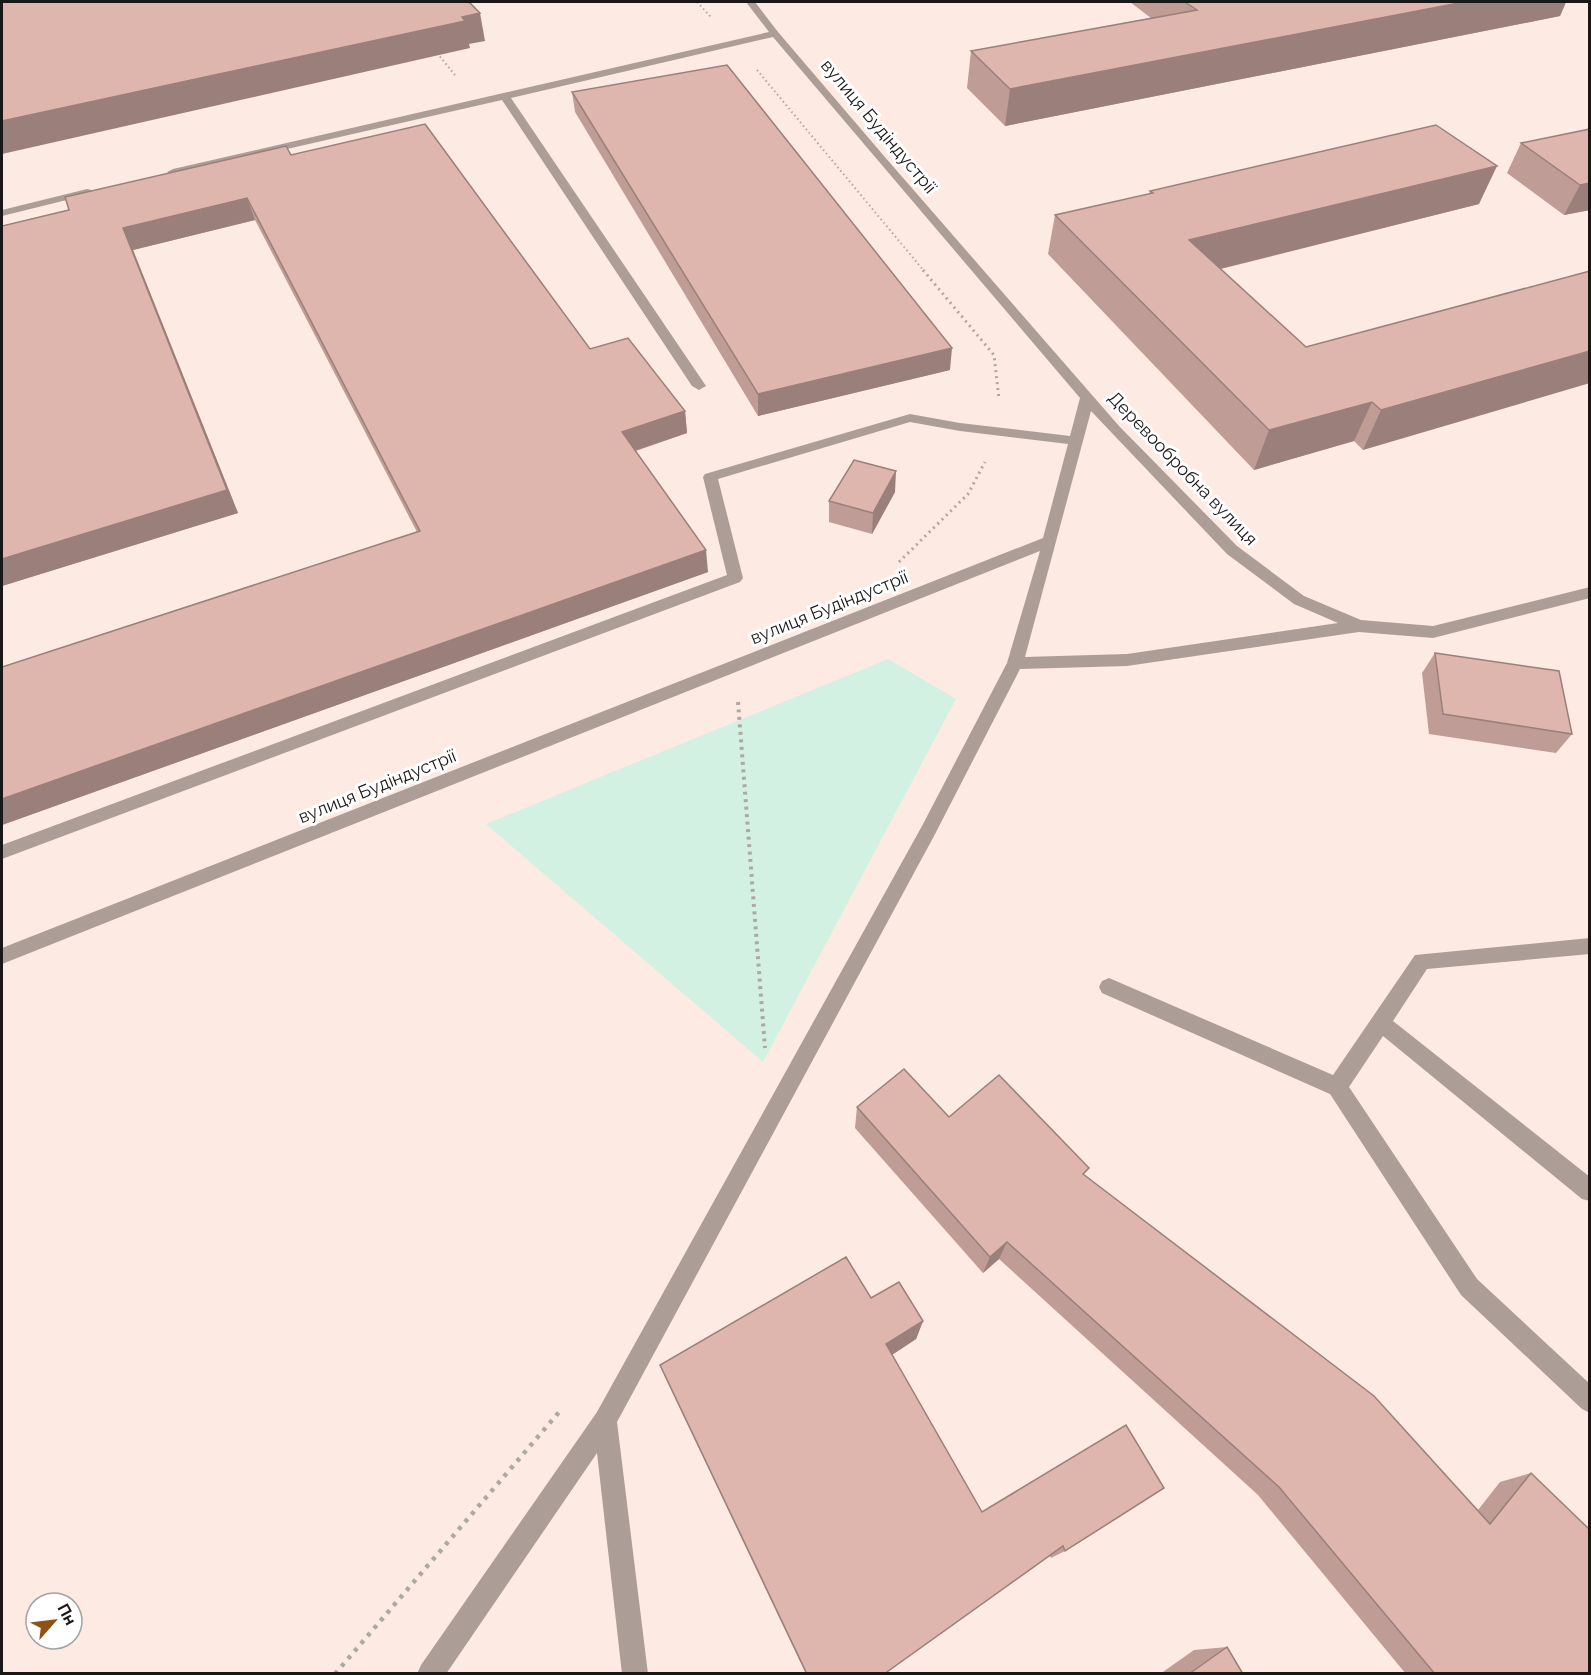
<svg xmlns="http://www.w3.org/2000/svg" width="1591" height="1675" font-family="Raleway,sans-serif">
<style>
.industrial{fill:#fdeae2;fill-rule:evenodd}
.green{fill:#d2f1e2}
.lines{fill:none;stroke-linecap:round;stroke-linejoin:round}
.path-far3{stroke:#aea8a5;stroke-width:2;stroke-dasharray:1.5 3;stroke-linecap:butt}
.path-far2{stroke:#aea8a5;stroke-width:3;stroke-dasharray:2 4;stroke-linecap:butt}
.path-far1{stroke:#aea8a5;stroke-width:4;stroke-dasharray:3 4.5;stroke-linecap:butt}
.path{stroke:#aea8a5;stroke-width:4.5;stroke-dasharray:4 6;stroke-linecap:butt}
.minor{fill:#ad9d97;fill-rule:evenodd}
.wall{fill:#bf9d96}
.shaded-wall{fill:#9b7f7a}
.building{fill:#deb6ae;stroke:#9b7f7a;stroke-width:1.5}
.labels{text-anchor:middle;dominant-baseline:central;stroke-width:6;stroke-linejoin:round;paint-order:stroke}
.street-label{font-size:18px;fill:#1a1816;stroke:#fff}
</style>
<rect width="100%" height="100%" fill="#fff6f2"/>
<path class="industrial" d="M 2,2 L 1589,2 L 1589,1673 L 2,1674 ZM 36,1603 L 72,1603 L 72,1639 L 36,1639 Z"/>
<polygon class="green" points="888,659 956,699 763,1062 486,824"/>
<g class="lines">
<g class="path-far3">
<polyline points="697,2 711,17"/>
<polyline points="437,53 455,75"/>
<polyline points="757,70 924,271"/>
</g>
<g class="path-far2">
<polyline points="923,270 994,355 999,399"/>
<polyline points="899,562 968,494 985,462"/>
</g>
<polyline class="path-far1" points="738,702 765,1048"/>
<polyline class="path" points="335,1674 560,1411"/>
<g class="minor">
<path d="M 746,2 L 755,2 L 778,32 L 884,156 L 1119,426 L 1237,546 L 1304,596 L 1361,620 L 1433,626 L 1590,587 L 1590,598 L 1433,638 L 1359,632 L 1127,666 L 1020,669 L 934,836 L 617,1422 L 648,1674 L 622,1674 L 597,1453 L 446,1674 L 417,1674 L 421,1665 L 597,1412 L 922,826 L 1007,663 L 1040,551 L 2,964 L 2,948 L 1043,538 L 1068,444 L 960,431 L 910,422 L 718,479 L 743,578 L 740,582 L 2,859 L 2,845 L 727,575 L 703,477 L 705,474 L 910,414 L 960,423 L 1070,436 L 1080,398 L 773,37 L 511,98 L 706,386 L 699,390 L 692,386 L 502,100 L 173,175 L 167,172 L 173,169 L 769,32 ZM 1091,411 L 1227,554 L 1294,604 L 1338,623 L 1127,654 L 1025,657 Z"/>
<polygon points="87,189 91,190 91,194 2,216 2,210"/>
<polygon points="1590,938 1590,954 1427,969 1393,1021 1590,1177 1590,1201 1582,1199 1383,1036 1349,1087 1477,1279 1590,1384 1590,1413 1582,1409 1461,1295 1330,1094 1102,993 1099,987 1102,981 1109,978 1116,981 1333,1075 1415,955"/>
</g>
</g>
<g class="wall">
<polygon points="1130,2 1566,2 1560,16 1005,126 967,88 971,51 1151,18"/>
<polygon points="572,92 950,370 758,416 575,112"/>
<polygon points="1590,129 1590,210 1564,215 1507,173 1521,143"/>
<polygon points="291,155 685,411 687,433 636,451 708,572 2,825 2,667 417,532 255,220 133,250 238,513 2,586 2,226"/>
<polygon points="1150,191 1479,204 1221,269 1306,347 1590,271 1363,450 1354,441 1254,470 1048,254 1055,215 1149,194"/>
<polygon points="895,492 872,534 829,522 829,501"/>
<polygon points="1435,653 1572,734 1556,753 1429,734 1422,673"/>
<polygon points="857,1107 949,1117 1085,1175 1478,1510 1500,1482 1531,1473 1590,1674 1406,1674 1258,1495 999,1259 983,1273 855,1128"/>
<polygon points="871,1298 923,1321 916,1339 892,1355 982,1512 1126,1425 1065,1551 1051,1558 1050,1556 884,1674 806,1674 667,1381 660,1365"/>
<polygon points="1227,1647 1243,1674 1160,1674 1194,1650"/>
</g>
<g class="shaded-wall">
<polygon points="1464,2 1566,2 1560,16 1005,126 1010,89"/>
<polygon points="480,13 485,41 469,44 470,48 2,154 2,121"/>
<polygon points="1497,166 1479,204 1179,279 1189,240"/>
<polygon points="1590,183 1590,210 1564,215 1580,185"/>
<polygon points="247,198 255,220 133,250 238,513 2,586 2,559 123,228"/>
<polygon points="952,348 950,370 758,416 758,394"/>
<polygon points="1590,351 1590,383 1363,450 1381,410"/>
<polygon points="1372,402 1354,441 1254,470 1269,430"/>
<polygon points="685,411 687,433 625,454 622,432"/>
<polygon points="896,471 895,492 872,534 873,513"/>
<polygon points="706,550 708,572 2,825 2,799"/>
<polygon points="1007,1242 999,1259 983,1273 990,1257"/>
<polygon points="923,1321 916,1339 881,1362 886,1344"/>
</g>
<g class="building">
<polygon points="2,2 469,2 480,13 462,17 465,21 2,121"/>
<polygon points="1185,2 1464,2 1010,89 971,51 1197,10"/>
<polygon points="727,65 952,348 758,394 572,92"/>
<polygon points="425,124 590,349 628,338 685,411 622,432 706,550 2,799 2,667 420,531 247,198 123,228 227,490 2,559 2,226 69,210 65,197 286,146 291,155"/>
<polygon points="1436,125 1497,166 1189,240 1306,347 1590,271 1590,351 1381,410 1372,402 1269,430 1055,215 1153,193 1150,191"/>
<polygon points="1590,129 1590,183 1580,185 1521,143"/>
<polygon points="854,460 896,471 873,513 829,501"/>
<polygon points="1435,653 1559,671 1572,734 1443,714"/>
<polygon points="904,1069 949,1117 999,1075 1089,1168 1083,1174 1374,1396 1490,1524 1531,1473 1590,1530 1590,1674 1435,1674 1279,1487 1007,1242 990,1257 857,1107"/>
<polygon points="846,1257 871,1298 899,1282 923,1321 886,1344 982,1512 1126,1425 1164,1488 1065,1551 1063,1546 884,1674 807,1674 660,1365"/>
<polygon points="1227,1647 1243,1674 1189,1674"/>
</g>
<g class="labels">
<g class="street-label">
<text transform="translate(879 126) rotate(50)">вулиця Будіндустрії</text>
<text transform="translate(1183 468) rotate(46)">Деревообробна вулиця</text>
<text transform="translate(829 607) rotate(-22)">вулиця Будіндустрії</text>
<text transform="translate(377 786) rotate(-22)">вулиця Будіндустрії</text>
</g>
</g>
<rect width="1591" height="1675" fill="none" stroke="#1a1816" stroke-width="6"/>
<g transform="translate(54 1621) rotate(62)"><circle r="28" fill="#ffffff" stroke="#a3a3a2" stroke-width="1.5"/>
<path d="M0-4.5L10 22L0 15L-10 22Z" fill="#8f5213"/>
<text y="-9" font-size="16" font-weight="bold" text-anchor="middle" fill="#1a1816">Пн</text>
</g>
</svg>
